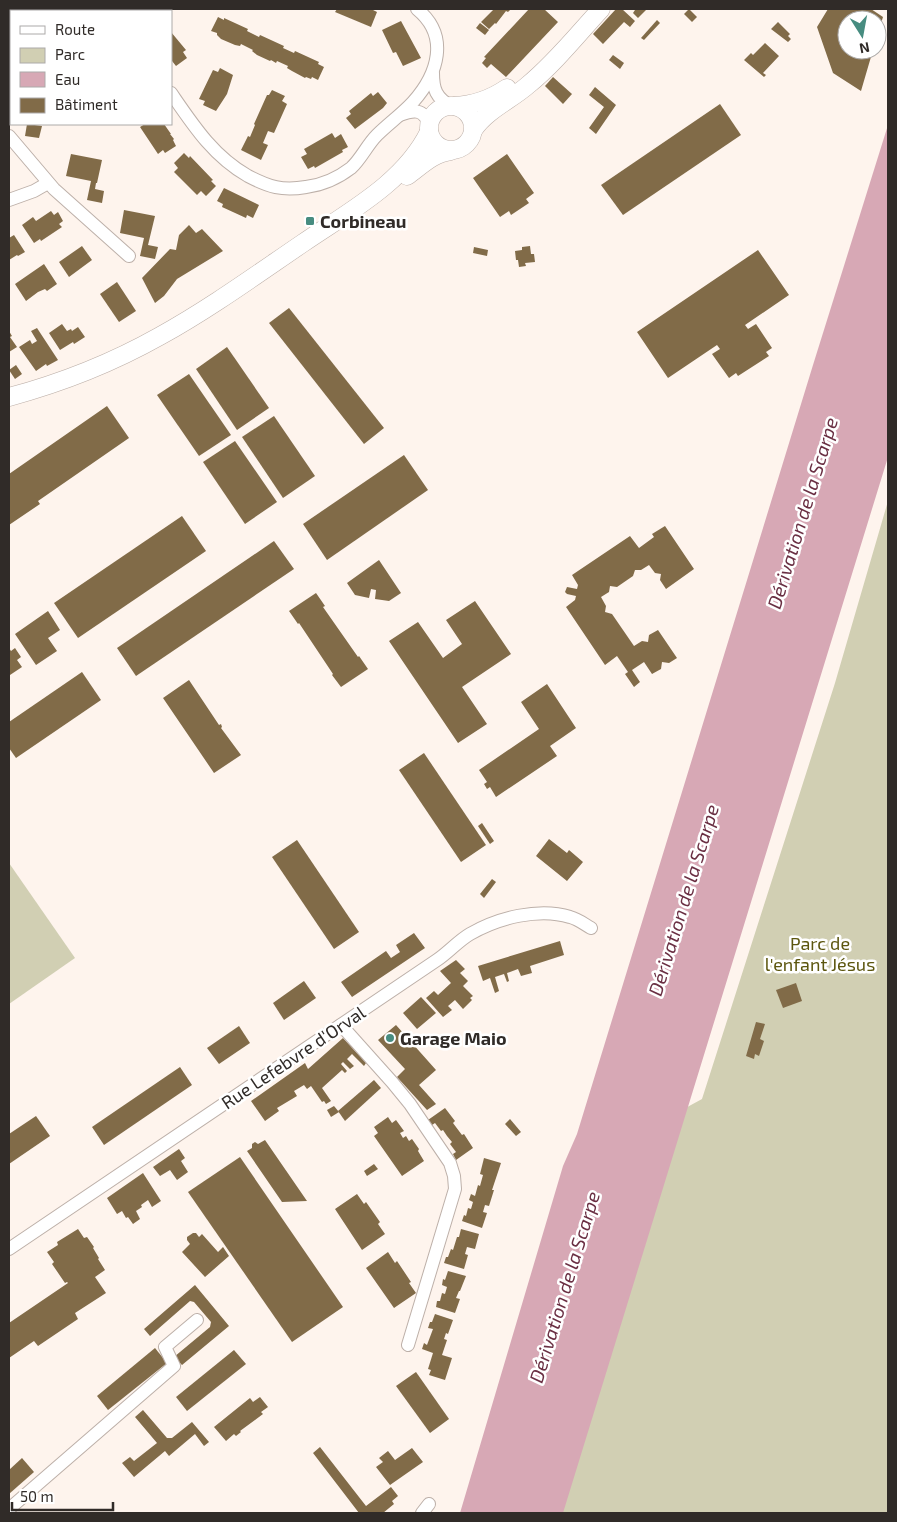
<svg xmlns="http://www.w3.org/2000/svg" width="897" height="1522" font-family="'Exo 2',sans-serif">
<style>
.green{fill:#d1cfb3}
.water{fill:#d7a8b5}
.building{fill:#816b48}
.lines{fill:none;stroke-linecap:round;stroke-linejoin:round}
.street-casing{stroke:#bdb0a9;stroke-width:14}
.secondary-casing{stroke:#bdb0a9;stroke-width:19}
.street{stroke:#fff;stroke-width:12}
.secondary{stroke:#fff;stroke-width:18}
.poi-dot{fill:#478c80;stroke:#fff;stroke-width:2}
.labels{text-anchor:middle;dominant-baseline:central;stroke-width:5;stroke-linejoin:round;paint-order:stroke}
.poi-label{font-size:18px;font-weight:bold;fill:#302b28;stroke:#fff;text-anchor:start}
.park-label{font-size:18px;fill:#5c560e;stroke:#fff}
.street-label{font-size:18px;fill:#302b28;stroke:#fff}
.water-label{font-size:19px;font-style:italic;fill:#6a2f43;stroke:#fff}
</style>
<rect width="100%" height="100%" fill="#fef4ed"/>
<g class="green">
<polygon points="888,501 888,1513 482,1513 592,1159 702,1099 835,683"/>
<polygon points="9,863 75,958 9,1004"/>
</g>
<polygon class="water" points="888,125 888,457 563,1513 460,1513 563,1166 577,1134 813,365"/>
<g class="building">
<polygon points="123,9 152,9 150,11 127,11"/>
<polygon points="337,9 371,9 377,12 371,27 335,12"/>
<polygon points="494,9 511,9 508,12 506,11 496,24 495,23 489,29 481,22"/>
<polygon points="529,9 544,9 558,22 506,77 491,64 487,68 482,63 486,58 484,57"/>
<polygon points="616,9 622,9 635,21 630,27 624,22 603,44 593,34"/>
<polygon points="634,9 645,9 646,10 638,18 633,13 635,10"/>
<polygon points="689,9 697,17 692,22 684,14"/>
<polygon points="828,9 871,9 883,17 877,36 877,20 847,20 847,50 873,50 861,91 833,73 817,27"/>
<polygon points="218,17 224,20 224,18 248,29 247,31 259,37 260,35 284,46 283,48 294,53 295,51 319,62 318,64 324,67 318,80 312,77 311,79 306,77 305,78 292,71 287,68 288,66 277,61 276,63 271,60 270,61 257,55 252,51 253,50 241,44 240,46 235,45 221,39 217,35 217,33 211,31"/>
<polygon points="657,20 660,23 644,40 641,38"/>
<polygon points="401,21 421,58 403,66 396,52 393,53 382,30"/>
<polygon points="778,22 790,34 788,36 791,39 788,42 771,29"/>
<polygon points="480,23 489,30 485,35 476,28"/>
<polygon points="171,32 186,50 183,52 187,58 176,66 172,61 171,62"/>
<polygon points="765,43 779,56 763,73 766,75 764,77 744,60 751,53 753,55"/>
<polygon points="613,55 624,63 620,69 609,60"/>
<polygon points="220,68 233,75 227,94 216,111 203,105 205,101 199,99 213,70 218,72"/>
<polygon points="553,77 572,94 563,104 545,86"/>
<polygon points="595,87 616,105 596,134 589,128 604,107 589,95"/>
<polygon points="272,90 285,96 282,101 287,104 274,133 268,131 263,143 268,145 261,160 241,150 248,136 250,137 255,125 254,124 267,95 269,95"/>
<polygon points="378,92 387,103 383,108 355,129 346,118 351,114 349,111 371,93 373,96"/>
<polygon points="720,104 741,135 623,215 601,185"/>
<polygon points="27,124 42,126 39,138 25,136"/>
<polygon points="145,124 164,124 171,134 170,134 174,139 173,140 176,146 165,153 163,150 158,154 140,127"/>
<polygon points="332,133 335,138 341,134 348,147 342,150 343,152 315,168 314,166 308,169 301,157 307,154 304,149"/>
<polygon points="184,153 189,158 190,156 213,180 211,181 216,186 206,196 201,191 197,195 174,172 178,168 174,163"/>
<polygon points="71,154 102,160 97,183 96,183 95,189 104,191 102,203 87,200 91,181 66,176"/>
<polygon points="507,154 534,193 526,199 529,203 511,215 509,211 500,217 473,178"/>
<polygon points="224,188 259,205 253,218 247,215 246,218 222,207 223,204 217,201"/>
<polygon points="124,210 155,216 148,245 158,247 155,259 140,256 144,238 120,233"/>
<polygon points="51,211 54,215 58,212 63,221 59,224 62,227 41,241 40,239 34,243 22,225 33,217 36,221"/>
<polygon points="189,225 196,233 202,229 223,251 177,279 164,296 155,303 142,278 170,249 176,250 179,235"/>
<polygon points="14,235 25,252 18,256 17,255 9,260 9,238"/>
<polygon points="82,246 92,260 69,277 59,262"/>
<polygon points="530,246 531,254 534,254 535,262 525,263 526,266 519,267 518,260 516,260 515,251 522,250 522,247"/>
<polygon points="474,247 488,250 487,256 473,253"/>
<polygon points="758,250 789,295 745,325 748,329 756,324 772,348 766,352 769,356 738,376 736,373 729,378 712,354 720,349 717,345 668,378 637,332"/>
<polygon points="44,264 57,284 47,291 45,289 38,292 26,301 15,284"/>
<polygon points="117,282 136,311 119,322 100,294"/>
<polygon points="289,308 384,428 364,444 269,323"/>
<polygon points="62,324 67,331 71,329 72,331 78,327 85,337 74,344 73,342 60,350 49,333"/>
<polygon points="37,328 58,360 47,366 46,364 36,371 19,347 30,340 32,344 37,341 31,331"/>
<polygon points="9,331 12,336 10,337 17,347 9,352"/>
<polygon points="227,347 269,408 237,430 196,369"/>
<polygon points="16,365 22,374 15,379 9,370"/>
<polygon points="189,374 231,435 199,456 157,395"/>
<polygon points="107,406 129,438 38,501 40,504 9,525 9,474"/>
<polygon points="274,416 315,476 283,498 242,437"/>
<polygon points="235,441 277,502 245,524 203,462"/>
<polygon points="404,455 428,490 327,560 303,524"/>
<polygon points="182,516 206,551 78,638 54,603"/>
<polygon points="665,526 694,569 666,589 660,580 661,574 655,573 649,565 641,570 635,570 633,576 617,587 610,586 609,592 601,597 606,606 605,612 612,614 634,646 642,641 648,642 649,635 658,630 677,658 669,663 662,662 661,669 652,674 644,662 632,670 640,682 634,687 625,674 628,672 617,656 605,665 566,607 575,600 576,596 567,594 565,592 567,587 577,589 578,585 572,575 630,536 639,548 654,537 652,534"/>
<polygon points="274,541 294,569 136,676 117,648"/>
<polygon points="379,560 401,593 389,601 375,599 376,590 371,589 369,598 355,595 347,583"/>
<polygon points="316,593 325,606 323,607 358,657 359,656 368,669 341,687 332,675 333,674 299,623 298,624 289,611"/>
<polygon points="475,601 511,654 462,687 487,724 458,743 389,641 418,622 443,658 462,644 446,620"/>
<polygon points="48,611 60,630 48,638 57,651 36,665 15,634"/>
<polygon points="9,648 11,651 15,648 21,657 17,660 22,667 10,675 9,673"/>
<polygon points="82,672 101,700 16,758 9,748 9,722"/>
<polygon points="189,680 219,725 221,724 222,727 221,728 241,755 214,773 163,698"/>
<polygon points="547,684 576,728 550,746 557,756 496,797 490,787 487,789 484,784 487,782 479,770 539,729 521,702"/>
<polygon points="424,753 486,845 461,862 399,770"/>
<polygon points="482,823 494,841 490,844 478,826"/>
<polygon points="549,839 567,853 569,850 583,862 567,881 536,856"/>
<polygon points="297,840 359,932 334,949 272,857"/>
<polygon points="492,879 496,882 484,898 480,894"/>
<polygon points="414,933 425,948 352,997 341,982 386,951 391,958 400,952 396,945"/>
<polygon points="560,941 564,955 530,966 532,973 521,976 518,969 507,973 509,981 507,982 504,974 495,977 499,991 495,993 490,978 483,981 478,966"/>
<polygon points="456,960 465,969 460,973 468,981 463,986 473,996 470,998 472,1000 463,1009 455,1000 448,1006 452,1010 443,1017 426,998 434,991 438,995 451,983 440,971"/>
<polygon points="304,981 316,998 284,1020 273,1003"/>
<polygon points="796,983 802,1001 783,1008 776,990"/>
<polygon points="421,997 436,1013 417,1029 403,1013"/>
<polygon points="756,1022 765,1024 760,1039 764,1041 759,1056 755,1054 754,1059 746,1056"/>
<polygon points="396,1025 436,1070 419,1085 436,1104 427,1110 397,1077 405,1069 378,1040"/>
<polygon points="239,1026 250,1043 219,1064 207,1048"/>
<polygon points="343,1038 366,1063 364,1066 352,1054 347,1059 354,1066 350,1069 343,1062 341,1064 347,1071 345,1073 342,1070 322,1088 331,1101 326,1104 324,1101 322,1102 311,1086 307,1089 304,1085 294,1091 297,1096 277,1108 279,1111 265,1121 251,1101 305,1063 308,1069"/>
<polygon points="180,1067 192,1085 104,1145 92,1127"/>
<polygon points="374,1080 381,1088 345,1121 338,1111"/>
<polygon points="334,1106 339,1112 331,1117 327,1110"/>
<polygon points="445,1108 455,1121 453,1123 462,1135 464,1134 473,1148 456,1160 453,1154 456,1152 450,1144 452,1142 447,1136 443,1130 441,1131 435,1123 432,1125 428,1120"/>
<polygon points="36,1116 50,1136 9,1164 9,1134"/>
<polygon points="388,1117 392,1123 396,1120 404,1131 400,1133 403,1138 406,1136 409,1141 412,1139 419,1149 418,1151 424,1161 402,1176 374,1136 378,1133 374,1127"/>
<polygon points="510,1119 521,1132 516,1136 505,1124"/>
<polygon points="265,1140 307,1201 282,1202 247,1151 252,1148 252,1144 255,1142 258,1144"/>
<polygon points="179,1149 185,1158 181,1161 188,1172 177,1180 170,1170 160,1176 153,1167"/>
<polygon points="240,1157 343,1307 292,1342 188,1192"/>
<polygon points="484,1158 501,1163 492,1190 494,1190 489,1206 485,1205 483,1212 487,1213 482,1228 462,1221 464,1215 466,1216 468,1208 471,1209 473,1202 469,1200 471,1194 475,1196 478,1185 480,1186 483,1175 480,1174"/>
<polygon points="374,1164 378,1169 367,1176 364,1171"/>
<polygon points="143,1173 161,1201 152,1207 148,1200 141,1205 142,1207 136,1211 140,1219 133,1224 128,1217 126,1218 122,1211 117,1214 107,1198"/>
<polygon points="357,1194 364,1204 366,1202 380,1222 378,1224 385,1234 362,1250 335,1209"/>
<polygon points="78,1229 84,1238 87,1237 94,1247 93,1248 99,1258 98,1259 105,1270 95,1277 106,1293 75,1313 78,1319 38,1346 34,1341 9,1358 9,1323 68,1283 67,1282 65,1283 52,1264 54,1262 47,1252 58,1245 57,1242"/>
<polygon points="461,1229 479,1234 475,1249 467,1247 465,1254 468,1255 464,1269 444,1263 446,1257 448,1257 451,1249 453,1250 457,1237 459,1237"/>
<polygon points="193,1233 196,1233 199,1237 202,1234 218,1252 223,1247 229,1256 205,1277 182,1252 190,1244 187,1240 187,1237"/>
<polygon points="388,1252 395,1263 397,1261 411,1282 409,1283 416,1293 394,1308 366,1268"/>
<polygon points="448,1271 466,1276 460,1291 459,1291 456,1298 460,1299 455,1313 436,1307 437,1301 440,1301 442,1293 445,1294 447,1287 442,1285 443,1279 445,1280"/>
<polygon points="195,1285 229,1326 182,1365 174,1357 210,1327 211,1322 194,1302 190,1301 150,1336 144,1329"/>
<polygon points="435,1314 453,1320 448,1334 446,1333 444,1339 447,1340 442,1355 452,1358 445,1380 429,1375 431,1370 428,1369 433,1353 422,1349 424,1343 427,1345 433,1329 428,1328 430,1322 432,1322"/>
<polygon points="155,1348 167,1363 108,1410 97,1396"/>
<polygon points="234,1350 246,1364 187,1411 176,1397"/>
<polygon points="416,1372 449,1419 430,1433 396,1386"/>
<polygon points="260,1397 268,1407 261,1412 263,1414 240,1431 241,1432 236,1436 234,1434 226,1441 214,1427 250,1398 253,1402"/>
<polygon points="143,1410 167,1438 172,1438 192,1422 209,1442 204,1446 195,1434 169,1456 165,1451 134,1477 122,1463 130,1457 134,1461 157,1443 135,1417"/>
<polygon points="320,1447 366,1506 391,1487 398,1496 392,1501 394,1504 383,1513 359,1513 313,1453"/>
<polygon points="412,1448 423,1462 390,1485 376,1467 383,1462 379,1458 388,1451 395,1460"/>
<polygon points="22,1458 34,1472 9,1494 9,1470"/>
</g>
<g class="lines">
<defs>
<g id="street">
<polyline points="100,9 103,11"/>
<path d="M 433,73 C 433,89 436,98 451,106"/>
<path d="M 171,93 C 193,125 213,156 248,176 C 269,187 282,191 306,187 C 322,185 338,178 351,168 C 361,159 367,145 377,135 C 388,124 402,114 413,102 C 438,74 450,36 417,9"/>
<path d="M 400,115 C 413,110 424,108 429,125"/>
<polyline points="9,136 54,189 129,256"/>
<polyline points="9,200 34,191 48,183"/>
<polyline points="341,1025 392,1082 410,1104 450,1163 454,1176 455,1189 408,1345"/>
<path d="M 9,1249 L 437,960 C 449,952 458,941 470,934 C 498,918 539,907 570,917 C 578,919 584,924 591,928"/>
<polyline points="9,1509 174,1366 165,1347 197,1320"/>
<polyline points="422,1513 429,1504"/>
</g>
<g id="secondary">
<circle cx="451" cy="128" r="22"/>
<path d="M 454,106 C 474,105 491,99 507,88"/>
<path d="M 474,129 C 487,110 511,100 528,85 C 555,63 577,35 601,9"/>
<path d="M 407,176 C 421,166 433,153 451,151"/>
<path d="M 9,397 C 61,383 112,363 160,336 C 209,309 256,275 303,243 C 348,212 404,183 429,132"/>
</g>
</defs>
<use href="#street" class="street-casing"/>
<use href="#secondary" class="secondary-casing"/>
<use href="#street" class="street"/>
<use href="#secondary" class="secondary"/>
</g>
<g class="poi-dot">
<rect x="305" y="216" width="10" height="10" rx="2.5"/>
<circle cx="390" cy="1038" r="5"/>
</g>
<g class="labels">
<g class="poi-label">
<text x="320" y="221">Corbineau</text>
<text x="400" y="1038">Garage Maio</text>
</g>
<g class="park-label">
<text x="820" y="943">Parc de<tspan x="820" dy="21">l'enfant Jésus</tspan></text>
</g>
<g class="street-label">
<text transform="translate(293 1057) rotate(-34)">Rue Lefebvre d'Orval</text>
</g>
<g class="water-label">
<text transform="translate(802 513) rotate(-73)">Dérivation de la Scarpe</text>
<text transform="translate(683 900) rotate(-73)">Dérivation de la Scarpe</text>
<text transform="translate(564 1287) rotate(-73)">Dérivation de la Scarpe</text>
</g>
</g>
<rect width="897" height="1522" fill="none" stroke="#302b28" stroke-width="20"/>
<rect x="10" y="10" width="162" height="115" fill="#ffffff" stroke="#acaaa9"/>
<rect x="20" y="26" width="25" height="8" fill="#ffffff" stroke="#acaaa9"/>
<text x="55" y="35" font-size="15" fill="#302b28">Route</text>
<rect x="20" y="48" width="25" height="15" fill="#d1cfb3" stroke="#acaaa9"/>
<text x="55" y="60" font-size="15" fill="#302b28">Parc</text>
<rect x="20" y="72" width="25" height="15" fill="#d7a8b5" stroke="#acaaa9"/>
<text x="55" y="85" font-size="15" fill="#302b28">Eau</text>
<rect x="20" y="98" width="25" height="15" fill="#816b48" stroke="#acaaa9"/>
<text x="55" y="110" font-size="15" fill="#302b28">Bâtiment</text>
<g transform="translate(862 35) rotate(169)"><circle r="24" fill="#ffffff" stroke="#acaaa9"/>
<path d="M0-4L9 19L0 12L-9 19Z" fill="#478c80"/>
<text y="-8" font-size="14" font-weight="bold" text-anchor="middle" fill="#302b28">N</text>
</g>
<path d="M12 1502v8h101v-8" fill="none" stroke="#302b28" stroke-width="2.5"/>
<text x="20" y="1502" font-size="15" fill="#302b28" stroke="#ffffff" stroke-width="4" paint-order="stroke">50 m</text>
</svg>
